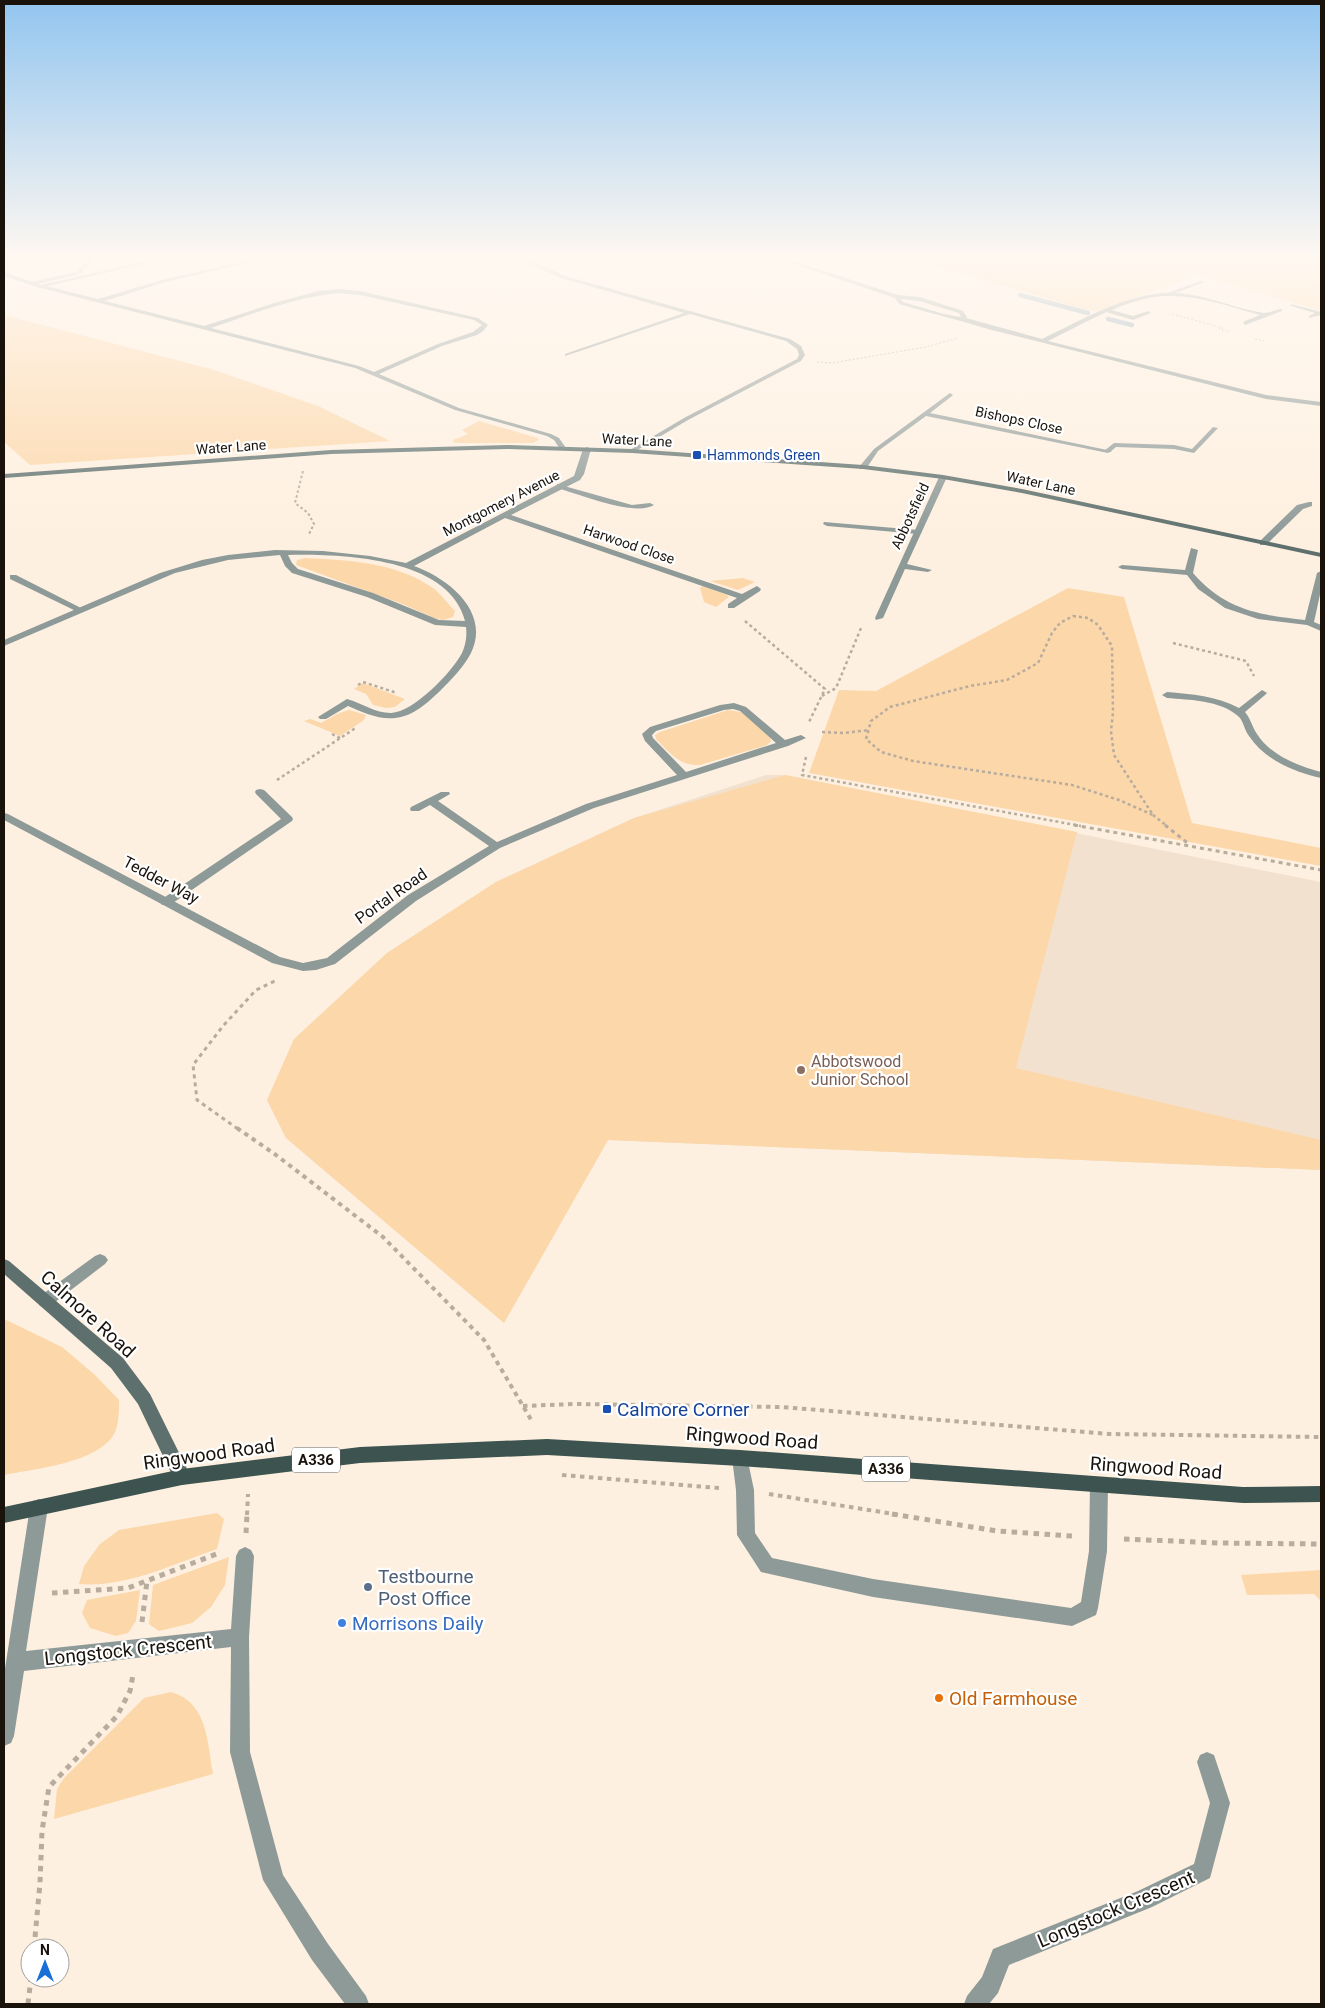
<svg xmlns="http://www.w3.org/2000/svg" width="1325" height="2008" font-family="Roboto,sans-serif">
<style>
.education{fill:#f3e1d0}
.green{fill:#fcd7aa}
.lines{fill:none;stroke-linecap:round;stroke-linejoin:round}
.stream{stroke:#83a1b4;stroke-width:4.5}
.path-far5{stroke:#b7ac9e;stroke-width:1;stroke-dasharray:2 2;stroke-linecap:butt}
.path-far4{stroke:#b7ac9e;stroke-width:2;stroke-dasharray:2.5 2.5;stroke-linecap:butt}
.path-far3{stroke:#b7ac9e;stroke-width:2.5;stroke-dasharray:3 3;stroke-linecap:butt}
.path-far2{stroke:#b7ac9e;stroke-width:3;stroke-dasharray:4 4;stroke-linecap:butt}
.path-far1{stroke:#b7ac9e;stroke-width:4;stroke-dasharray:4.5 4.5;stroke-linecap:butt}
.path{stroke:#b7ac9e;stroke-width:5;stroke-dasharray:5.5 5.5;stroke-linecap:butt}
.lane{fill:#8e9a98;fill-rule:evenodd}
.street{fill:#8e9a98;fill-rule:evenodd}
.secondary{fill:#5e706d;fill-rule:evenodd}
.primary{fill:#3c5350;fill-rule:evenodd}
.transit-dot{fill:#1a4fb4;stroke:#fff;stroke-width:2}
.education-dot{fill:#8d6e63;stroke:#fff;stroke-width:2}
.service-dot{fill:#5c6f8a;stroke:#fff;stroke-width:2}
.shop-dot{fill:#3f7fe0;stroke:#fff;stroke-width:2}
.food-dot{fill:#e8710a;stroke:#fff;stroke-width:2}
.labels{text-anchor:middle;dominant-baseline:central;stroke-width:4.5;stroke-linejoin:round;paint-order:stroke}
.far-street-label{font-size:14px;fill:#19130c;stroke:#fff}
.far-transit-label{font-size:14px;fill:#164399;stroke:#fff;text-anchor:start}
.shield{fill:#fff;stroke:#5e5a55;stroke-width:1}
.shield-label{font-size:15px;font-weight:bold;fill:#19130c}
.street-label{font-size:16px;fill:#19130c;stroke:#fff}
.education-label{font-size:16px;fill:#785e54;stroke:#fff;text-anchor:start}
.near-street-label{font-size:19px;fill:#19130c;stroke:#fff}
.near-transit-label{font-size:19px;fill:#164399;stroke:#fff;text-anchor:start}
.near-service-label{font-size:19px;fill:#4e5e75;stroke:#fff;text-anchor:start}
.near-shop-label{font-size:19px;fill:#366cbe;stroke:#fff;text-anchor:start}
.near-food-label{font-size:19px;fill:#c56008;stroke:#fff;text-anchor:start}
</style>
<rect width="100%" height="100%" fill="#fef0e0"/>
<polygon class="education" points="766,775 785,775 1321,882 1321,1170 608,1140 504,1323 286,1138 267,1100 294,1040 387,953 496,882 634,818"/>
<g class="green">
<polygon points="911,257 1321,257 1321,311 1198,274 1095,312 934,267"/>
<polygon points="4,315 211,369 318,406 390,441 30,465 4,442"/>
<polygon points="479,421 538,438 539,440 533,443 454,443 453,440 468,434 462,430"/>
<path d="M 305,558 C 347,560 396,562 433,588 C 441,594 448,604 455,611 L 453,617 L 443,620 L 434,618 L 405,605 L 296,565 L 297,560 Z"/>
<polygon points="743,578 755,582 738,590 710,581"/>
<polygon points="703,586 727,595 729,597 716,607 704,602 700,588"/>
<polygon points="1068,588 1124,597 1192,823 1321,848 1321,866 809,773 839,690 876,691"/>
<polygon points="363,683 405,699 395,707 386,708 373,705 366,694 354,689"/>
<polygon points="349,710 366,715 364,720 340,736 304,721 310,719 321,723 337,714"/>
<path d="M 728,710 L 741,712 L 770,736 L 771,741 L 767,745 L 700,765 C 679,766 670,753 656,739 L 655,735 L 660,732 Z"/>
<polygon points="785,775 1077,832 1016,1068 1321,1140 1321,1170 608,1140 504,1323 286,1138 267,1100 294,1039 387,953 496,882 634,818"/>
<path d="M 4,1319 L 62,1347 L 95,1375 L 119,1400 C 119,1411 119,1425 114,1434 C 98,1463 33,1469 4,1475 Z"/>
<path d="M 217,1513 L 224,1519 L 217,1549 C 173,1564 126,1588 79,1584 L 84,1566 L 100,1544 L 119,1530 Z"/>
<polygon points="229,1557 225,1585 211,1607 192,1623 159,1631 149,1624 153,1585"/>
<polygon points="1321,1570 1321,1601 1314,1594 1247,1595 1241,1575"/>
<polygon points="140,1590 136,1621 128,1633 116,1636 90,1628 82,1613 87,1600"/>
<path d="M 171,1692 C 208,1703 207,1741 213,1774 L 54,1819 L 57,1789 L 64,1778 L 144,1698 Z"/>
</g>
<g class="lines">
<g class="stream">
<polyline points="1020,295 1088,313"/>
<polyline points="1108,319 1132,325"/>
</g>
<g class="path-far5">
<polyline points="911,257 962,267 998,281 1073,305"/>
<polyline points="962,267 992,262 1002,257"/>
<polyline points="1308,290 1321,285"/>
<polyline points="1172,314 1223,328 1219,329 1230,332"/>
<polyline points="1255,339 1264,341"/>
<polyline points="817,362 832,363 926,347 958,338"/>
</g>
<polyline class="path-far4" points="303,471 295,503 308,513 314,524 309,534"/>
<g class="path-far3">
<polygon points="1073,616 1088,618 1098,625 1112,646 1113,712 1111,731 1114,755 1153,815 1119,800 1072,785 913,761 881,752 866,739 871,721 890,707 970,686 1007,680 1038,663 1052,633 1060,623"/>
<polyline points="745,621 825,689 809,722"/>
<polyline points="1173,643 1246,661 1254,676"/>
<polyline points="358,685 363,682 397,693"/>
<polyline points="822,696 836,688 861,628"/>
<polyline points="822,732 844,733 869,730"/>
<polyline points="332,734 340,738"/>
<polyline points="806,757 802,775 1081,826"/>
<polyline points="277,780 357,727"/>
<polyline points="1153,815 1167,826"/>
</g>
<g class="path-far2">
<polyline points="1074,825 1321,870"/>
<polyline points="1165,825 1190,845"/>
<polyline points="238,1129 197,1100 193,1065 223,1026 256,990 275,981"/>
</g>
<g class="path-far1">
<polyline points="237,1128 276,1155 383,1237 484,1340 533,1423"/>
<polyline points="523,1406 574,1404 782,1407 1109,1434 1321,1437"/>
<polyline points="562,1475 719,1488"/>
<polyline points="769,1494 900,1515"/>
<polyline points="247,1515 248,1494"/>
</g>
<g class="path">
<polyline points="892,1514 997,1531 1072,1536"/>
<polyline points="246,1533 247,1514"/>
<polyline points="1124,1539 1220,1543 1321,1544"/>
<polyline points="52,1593 128,1588 219,1553"/>
<polyline points="142,1622 147,1581"/>
<polyline points="34,1948 40,1883 42,1831 49,1787 117,1716 130,1691 133,1675"/>
<polyline points="28,2004 31,1978"/>
</g>
<g class="lane">
<polygon points="165,257 175,257 39,288 36,286"/>
<polygon points="1200,281 1205,282 1170,295 1165,294"/>
<polygon points="1291,304 1321,312 1321,315 1309,318 1309,316 1315,313 1291,306"/>
<polygon points="1108,309 1133,316 1148,311 1151,313 1133,320 1106,312"/>
<polygon points="1213,427 1218,428 1194,453 1174,449 1116,447 1110,452 1104,451 1114,443 1174,445 1192,449"/>
<path d="M 557,484 L 632,505 L 650,503 L 654,505 C 635,517 579,494 557,488 Z"/>
<polygon points="1309,502 1312,502 1312,506 1303,509 1266,545 1260,545 1260,541 1297,505"/>
<polygon points="824,522 918,530 922,532 918,534 827,526 823,524"/>
<polygon points="10,575 16,575 85,610 78,612 10,579"/>
<polygon points="260,789 264,790 292,817 293,819 292,821 170,905 162,905 160,902 162,899 281,819 256,794 255,792 256,790"/>
<polygon points="100,1254 105,1256 108,1260 105,1264 50,1306 45,1307 40,1306 37,1301 40,1296 95,1256"/>
<polygon points="740,1450 746,1452 754,1490 755,1533 772,1558 873,1579 1071,1608 1081,1602 1089,1551 1090,1485 1093,1479 1099,1477 1105,1479 1108,1485 1107,1551 1098,1608 1096,1615 1072,1626 873,1597 761,1572 737,1535 736,1490 732,1458 734,1452"/>
</g>
<g class="street">
<path d="M 90,257 L 96,257 L 80,274 L 38,284 L 98,299 L 162,280 L 264,257 L 274,257 L 165,282 L 105,301 L 204,326 L 274,303 L 318,291 L 339,289 L 360,291 L 478,318 L 488,325 L 483,331 L 477,335 L 442,346 L 379,374 L 459,408 L 551,434 L 559,438 L 566,448 L 560,449 L 554,440 L 547,436 L 455,410 L 355,368 L 37,287 L 4,276 L 4,272 L 32,282 L 76,272 ZM 339,293 L 360,295 L 474,320 L 482,325 L 473,332 L 438,344 L 374,372 L 359,366 L 211,328 C 253,314 295,297 339,293 Z"/>
<polygon points="136,257 148,257 160,260 157,262"/>
<polygon points="526,257 532,257 532,261 565,276 790,339 801,346 805,355 801,361 688,420 634,452 630,452 630,450 684,418 797,359 799,355 797,349 786,341 690,314 565,356 565,354 684,313 561,278 528,263"/>
<path d="M 773,257 L 781,257 L 898,295 L 920,297 L 963,311 L 967,317 L 966,318 L 1042,339 C 1084,319 1131,290 1178,293 C 1208,295 1235,309 1264,313 C 1270,313 1276,309 1282,309 L 1282,311 L 1245,325 L 1243,322 L 1260,315 C 1231,307 1201,296 1170,296 C 1131,295 1083,324 1048,341 L 1266,395 L 1321,402 L 1321,406 L 1266,399 L 988,329 C 959,320 929,313 899,304 L 895,298 ZM 901,299 L 919,301 L 959,313 L 961,317 L 944,314 L 903,302 Z"/>
<polygon points="950,393 953,395 952,396 930,413 1112,451 1108,453 926,416 878,451 866,469 860,469 859,467 874,449"/>
<path d="M 587,447 L 591,449 L 584,474 L 580,480 L 511,515 L 742,594 L 757,586 L 761,589 L 760,591 L 734,608 L 728,608 L 728,604 L 737,598 L 505,518 L 414,566 C 448,578 491,612 471,653 C 463,668 451,680 440,691 C 427,703 414,716 395,718 C 379,720 362,712 348,706 L 326,719 L 320,719 L 318,717 L 347,699 C 362,703 375,713 391,713 C 414,712 452,672 462,653 C 466,644 467,636 466,627 L 435,625 L 367,597 L 292,573 L 285,566 L 280,555 L 228,560 L 175,573 L 4,646 L 4,640 L 160,573 L 202,560 L 228,555 L 275,550 L 323,551 L 370,556 L 406,563 L 574,476 L 583,449 ZM 288,555 C 341,554 449,557 465,621 L 439,620 L 373,593 L 298,569 L 292,563 Z"/>
<polygon points="940,475 947,477 907,564 932,570 928,572 905,569 883,618 876,620 875,618"/>
<path d="M 1191,548 L 1198,550 L 1193,573 C 1225,610 1259,615 1305,620 L 1317,573 L 1321,571 L 1321,590 L 1314,622 L 1321,625 L 1321,631 L 1307,625 L 1258,619 L 1225,608 L 1198,589 L 1187,575 L 1122,569 L 1118,567 L 1122,565 L 1185,570 Z"/>
<path d="M 1262,690 L 1267,693 L 1265,695 L 1245,712 C 1251,719 1252,727 1257,734 C 1270,755 1298,766 1321,772 L 1321,778 C 1294,772 1265,760 1249,736 C 1244,730 1244,721 1238,716 C 1220,700 1189,700 1167,698 L 1162,695 L 1167,692 C 1191,694 1217,696 1239,708 Z"/>
<path d="M 734,703 L 746,707 L 785,740 L 801,735 L 806,738 L 788,746 L 594,808 L 500,848 L 416,901 L 335,964 L 316,970 L 303,971 L 272,963 L 4,820 L 4,813 L 8,814 L 280,957 L 303,963 L 327,958 L 408,895 L 489,846 L 430,805 L 419,811 L 411,811 L 410,809 L 411,807 L 441,792 L 449,792 L 450,794 L 438,801 L 497,842 L 586,804 L 677,775 L 645,741 L 642,734 L 650,727 L 720,705 ZM 733,709 L 740,711 L 776,743 L 686,772 L 653,738 L 652,735 L 656,731 L 724,710 Z"/>
<polygon points="39,1499 45,1501 48,1507 26,1651 231,1629 236,1556 239,1550 245,1547 251,1550 254,1556 249,1637 250,1752 283,1875 328,1944 366,1996 369,2004 345,2004 312,1960 263,1880 230,1752 231,1647 24,1671 14,1736 11,1743 4,1746 4,1675 30,1507 33,1501"/>
<polygon points="1207,1752 1214,1755 1230,1803 1210,1878 1152,1907 1009,1965 998,1993 989,2004 964,2004 967,1996 982,1977 993,1949 1138,1891 1194,1864 1210,1803 1197,1762 1200,1755"/>
</g>
<g class="secondary">
<polygon points="507,445 632,449 863,465 943,475 1022,489 1321,553 1321,557 1022,493 943,479 863,469 632,453 507,449 331,454 4,478 4,474 331,450"/>
<polygon points="4,1259 9,1261 123,1358 150,1394 191,1477 188,1483 182,1485 176,1483 138,1404 111,1368 4,1274"/>
</g>
<polygon class="primary" points="547,1439 740,1450 1243,1487 1321,1486 1321,1502 1243,1503 740,1466 547,1455 360,1463 182,1485 4,1523 4,1507 182,1469 360,1447"/>
</g>
<linearGradient id="sky" x2="0" y2="1"><stop stop-color="#92c5f0"/><stop offset="0.48" stop-color="#fff8f1"/><stop offset="1" stop-color="#fff8f1" stop-opacity="0"/></linearGradient>
<rect width="1325" height="538" fill="url(#sky)"/>
<g class="transit-dot">
<rect x="692" y="450" width="10" height="10" rx="2.5"/>
<rect x="602" y="1404" width="10" height="10" rx="2.5"/>
</g>
<circle class="education-dot" cx="801" cy="1070" r="5"/>
<circle class="service-dot" cx="368" cy="1587" r="5"/>
<circle class="shop-dot" cx="342" cy="1623" r="5"/>
<circle class="food-dot" cx="939" cy="1698" r="5"/>
<g class="labels">
<g class="far-street-label">
<text transform="translate(1019 420) rotate(12)">Bishops Close</text>
<text transform="translate(637 440) rotate(3)">Water Lane</text>
<text transform="translate(231 447) rotate(-4)">Water Lane</text>
<text transform="translate(1041 483) rotate(12)">Water Lane</text>
<text transform="translate(501 503) rotate(-27)">Montgomery Avenue</text>
<text transform="translate(910 516) rotate(-65)">Abbotsfield</text>
<text transform="translate(629 544) rotate(19)">Harwood Close</text>
</g>
<g class="far-transit-label">
<text x="707" y="455">Hammonds Green</text>
</g>
<g class="shield">
<rect x="292" y="1447.5" width="48" height="25" rx="4"/>
<rect x="862" y="1456.5" width="48" height="25" rx="4"/>
</g>
<g class="shield-label">
<text x="316" y="1460">A336</text>
<text x="886" y="1469">A336</text>
</g>
<g class="street-label">
<text transform="translate(161 880) rotate(28)">Tedder Way</text>
<text transform="translate(391 896) rotate(-35)">Portal Road</text>
</g>
<g class="education-label">
<text x="811" y="1061">Abbotswood<tspan x="811" dy="18">Junior School</tspan></text>
</g>
<g class="near-street-label">
<text transform="translate(88 1314) rotate(42)">Calmore Road</text>
<text transform="translate(752 1438) rotate(4)">Ringwood Road</text>
<text transform="translate(209 1454) rotate(-8)">Ringwood Road</text>
<text transform="translate(1156 1468) rotate(4)">Ringwood Road</text>
<text transform="translate(128 1650) rotate(-6)">Longstock Crescent</text>
<text transform="translate(1116 1909) rotate(-23)">Longstock Crescent</text>
</g>
<g class="near-transit-label">
<text x="617" y="1409">Calmore Corner</text>
</g>
<g class="near-service-label">
<text x="378" y="1576">Testbourne<tspan x="378" dy="22">Post Office</tspan></text>
</g>
<g class="near-shop-label">
<text x="352" y="1623">Morrisons Daily</text>
</g>
<g class="near-food-label">
<text x="949" y="1698">Old Farmhouse</text>
</g>
</g>
<rect width="1325" height="2008" fill="none" stroke="#19130c" stroke-width="10"/>
<g transform="translate(45 1963)"><circle r="24" fill="#ffffff" stroke="#a3a19e"/>
<path d="M0-4L9 19L0 12L-9 19Z" fill="#186fd8"/>
<text y="-8" font-size="14" font-weight="bold" text-anchor="middle" fill="#19130c">N</text>
</g>
</svg>
